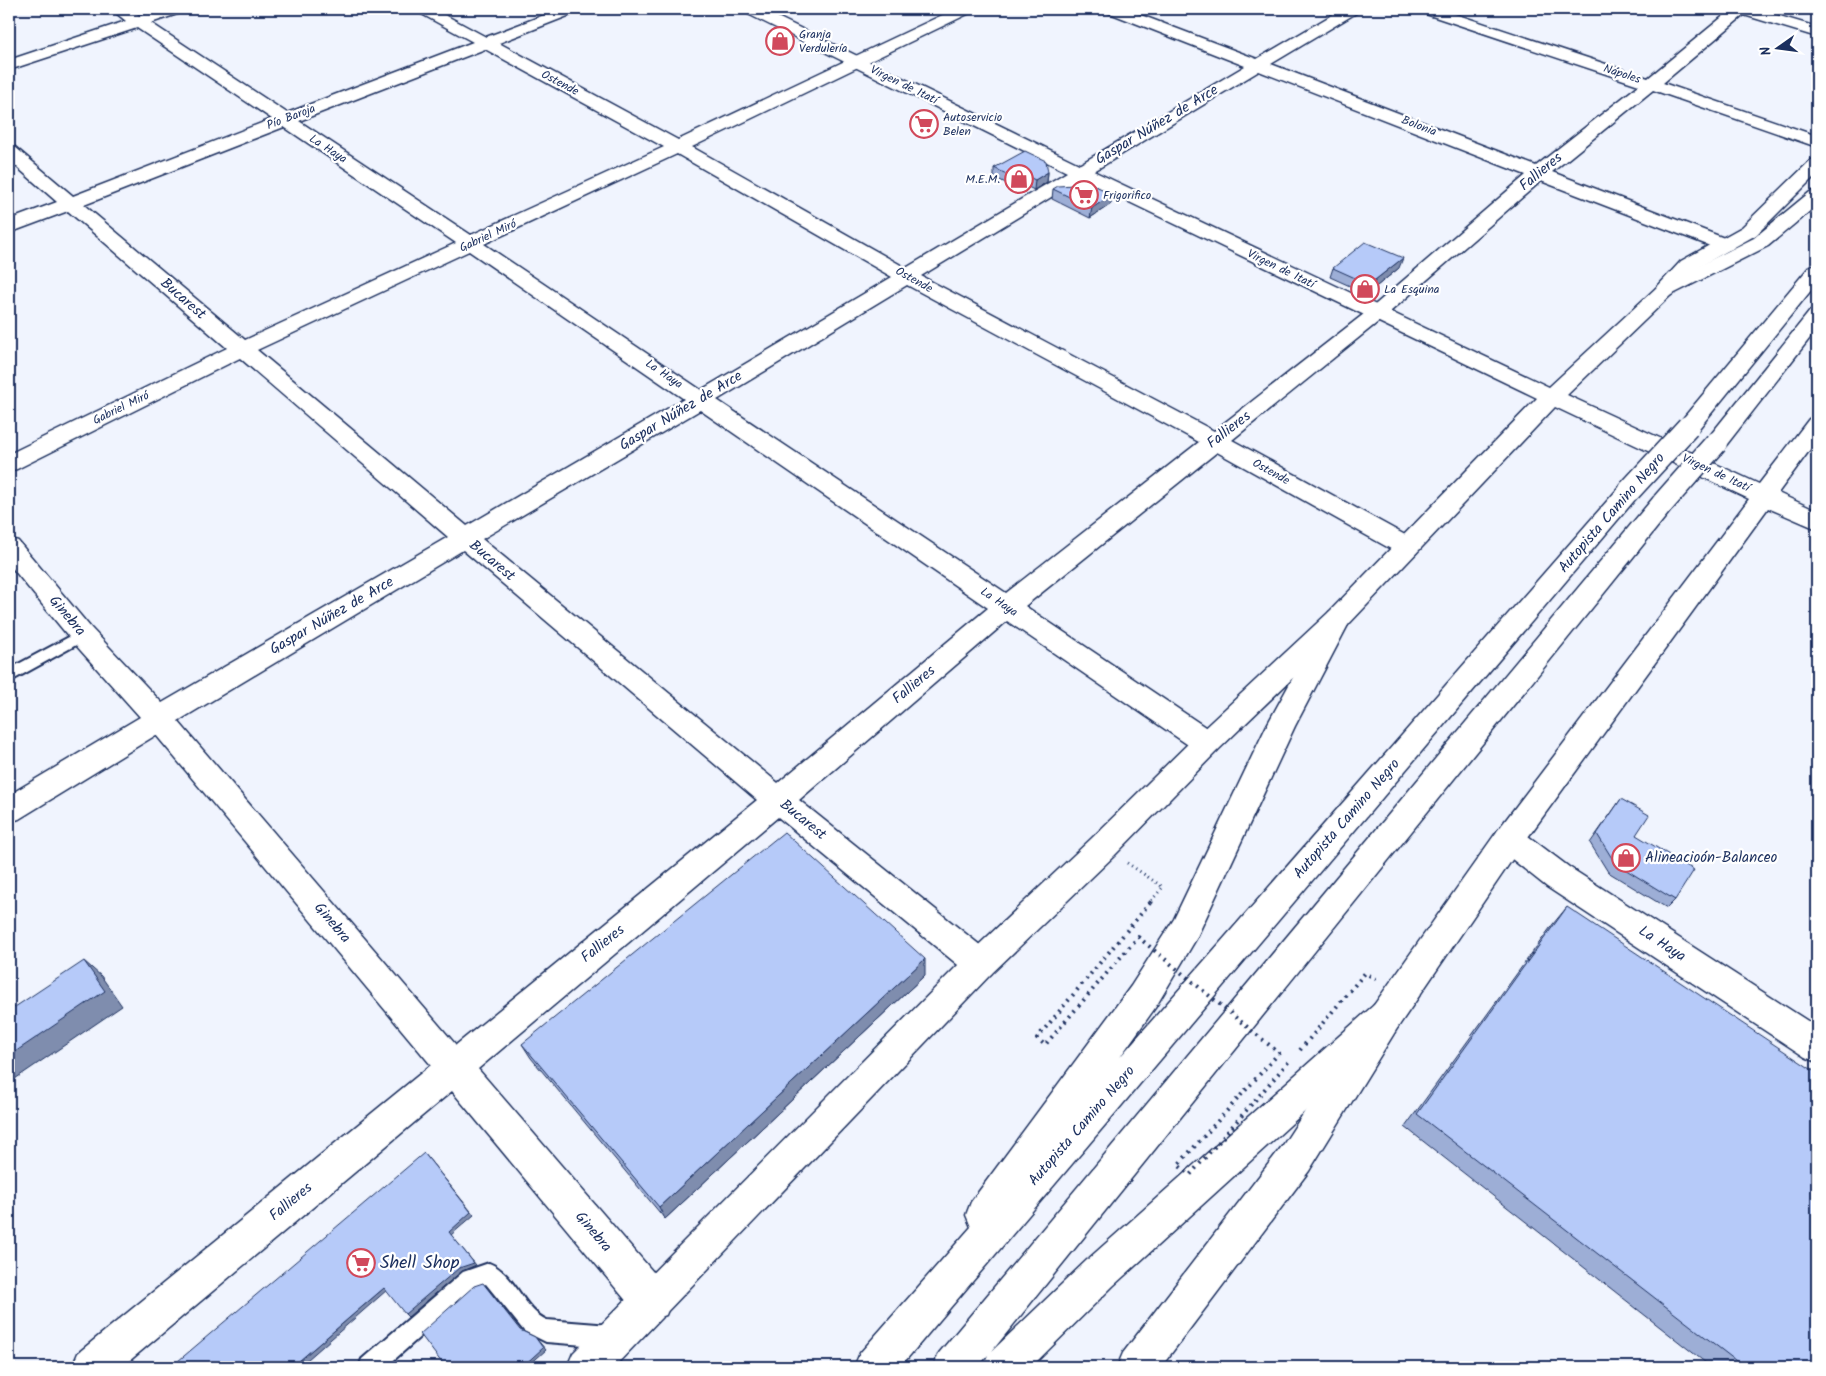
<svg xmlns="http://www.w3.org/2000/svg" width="1826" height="1376" font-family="Kalam,sans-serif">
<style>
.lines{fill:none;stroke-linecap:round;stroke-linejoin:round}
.lane-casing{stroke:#1b2f5e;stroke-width:4}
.street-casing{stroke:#1b2f5e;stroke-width:3}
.secondary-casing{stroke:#1b2f5e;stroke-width:3}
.highway-casing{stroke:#1b2f5e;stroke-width:3}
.path-far1{stroke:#1b2f5e;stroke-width:3;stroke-dasharray:1 4;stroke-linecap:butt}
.path{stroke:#1b2f5e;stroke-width:4;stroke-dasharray:2 5;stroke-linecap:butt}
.lane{fill:#fff;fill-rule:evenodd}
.street{fill:#fff;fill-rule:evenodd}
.secondary{fill:#fff;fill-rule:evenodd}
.highway{fill:#fff;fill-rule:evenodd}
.highway-bridge-casing{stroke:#1b2f5e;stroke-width:25;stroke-linecap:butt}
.path-bridge{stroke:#1b2f5e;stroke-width:4;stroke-dasharray:2 5;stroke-linecap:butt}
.highway-bridge{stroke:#fff;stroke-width:22}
.wall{fill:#9daed6;stroke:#1b2f5e}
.shaded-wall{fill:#7f8dae;stroke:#1b2f5e}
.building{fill:#b6caf9;stroke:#1b2f5e}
.labels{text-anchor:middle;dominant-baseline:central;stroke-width:4.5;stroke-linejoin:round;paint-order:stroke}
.far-poi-label{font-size:12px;fill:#1b2f5e;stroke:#fff;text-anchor:start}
.far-street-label{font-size:12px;fill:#1b2f5e;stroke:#fff}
.street-label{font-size:15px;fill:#1b2f5e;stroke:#fff}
.poi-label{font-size:15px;fill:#1b2f5e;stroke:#fff;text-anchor:start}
.near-poi-label{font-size:18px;fill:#1b2f5e;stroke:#fff;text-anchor:start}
</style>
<rect width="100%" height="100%" fill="#f0f4fe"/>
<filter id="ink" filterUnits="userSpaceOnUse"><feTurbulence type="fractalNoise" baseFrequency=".02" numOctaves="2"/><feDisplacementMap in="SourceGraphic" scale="10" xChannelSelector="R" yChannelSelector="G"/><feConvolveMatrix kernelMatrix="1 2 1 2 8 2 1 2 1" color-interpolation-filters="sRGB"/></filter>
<g filter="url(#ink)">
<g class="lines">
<defs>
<g id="lane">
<polygon points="82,630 87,631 89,635 87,639 9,682 9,669"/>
<path d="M 489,1263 C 516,1274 522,1309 547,1320 L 610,1325 L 618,1328 L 621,1336 L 618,1344 L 610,1347 L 546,1342 L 524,1331 L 486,1284 L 476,1287 L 386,1367 L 359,1367 L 362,1359 L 463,1272 Z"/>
</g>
<g id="street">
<path d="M 111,9 L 129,9 L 140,16 L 163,9 L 186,9 L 183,12 L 151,23 L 287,113 L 473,42 L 418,12 L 415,9 L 434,9 L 486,37 L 560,9 L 581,9 L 578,12 L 499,43 L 678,140 L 955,9 L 975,9 L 972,12 L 692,147 L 906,268 L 1245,66 L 1107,12 L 1104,9 L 1125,9 L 1257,59 L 1342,9 L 1361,9 L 1358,12 L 1271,64 L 1536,166 L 1639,85 L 1420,12 L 1417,9 L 1440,9 L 1648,78 L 1732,9 L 1756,9 L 1817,27 L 1817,37 L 1744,15 L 1663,83 L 1817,136 L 1817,147 L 1653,90 L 1552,172 L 1732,241 L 1735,245 L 1732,249 L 1725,251 L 1718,249 L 1541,181 L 1383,318 L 1232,440 L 1416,541 L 1419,547 L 1416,553 L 1407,556 L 1398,553 L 1217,452 L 1025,606 L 1217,735 L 1221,743 L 1217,751 L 1207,754 L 1197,751 L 1007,621 L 799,800 L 991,954 L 996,964 L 991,974 L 980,979 L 969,974 L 778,817 L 478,1069 L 666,1287 L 671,1301 L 666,1315 L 652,1320 L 638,1315 L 452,1091 L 122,1367 L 72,1367 L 78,1353 L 431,1065 L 156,735 L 19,819 L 9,822 L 9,795 L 140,717 L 73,642 L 9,564 L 9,538 L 18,541 L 91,628 L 162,703 L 448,537 L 240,358 L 17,469 L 9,471 L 9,454 L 227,348 L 68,211 L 9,233 L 9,220 L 57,202 L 9,160 L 9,146 L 15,147 L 73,196 L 272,119 L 137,28 L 9,70 L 9,60 L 126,21 ZM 485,49 L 664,147 L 471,235 L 299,121 ZM 1259,71 L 1526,175 L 1369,310 L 1214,431 L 921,276 ZM 284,127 L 456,243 L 245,340 L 84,205 ZM 677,154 L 892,277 L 701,390 L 484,244 ZM 469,251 L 684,399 L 467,526 L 257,350 ZM 907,285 L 1199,442 L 1006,593 L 717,400 ZM 700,410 L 988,608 L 778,783 L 482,539 ZM 463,550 L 757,800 L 456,1045 L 178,721 Z"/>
<polygon points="1509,826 1520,830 1569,867 1817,1027 1817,1062 1805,1057 1547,887 1498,848 1494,839 1498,830"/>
</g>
<polygon id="secondary" points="741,9 761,9 1085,167 1549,387 1657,287 1681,261 1742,227 1811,160 1817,159 1817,174 1756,235 1695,269 1671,295 1567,395 1759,484 1809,419 1817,417 1817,440 1778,493 1817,511 1817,529 1768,508 1520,848 1398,1027 1309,1171 1161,1367 1117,1367 1123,1353 1283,1145 1374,1005 1498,830 1749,499 1555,407 1347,626 1217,751 1114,856 991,974 614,1367 567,1367 573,1353 969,954 1092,838 1197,735 1329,612 1537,398 1073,175 744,12"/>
<g id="highway">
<polygon points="1817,190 1817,205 1768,246 1671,295 1664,297 1657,295 1654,291 1657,287 1754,238 1810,192"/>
<polygon points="1817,264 1817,283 1696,432 1688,434 1680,432 1677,427 1680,422 1810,266"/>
<polygon points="1817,309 1817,329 1724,448 1716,451 1708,448 1704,443 1708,438 1810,311"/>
<polygon points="1630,482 1638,484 1642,490 1638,496 900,1367 854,1367 860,1353 971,1227 966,1215 971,1202 1131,986 1174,919 1267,725 1329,612 1338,609 1347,612 1351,619 1295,726 1196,939 1155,1008 1120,1057 1622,484"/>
<polygon points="1663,495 1672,497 1675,503 1672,509 992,1351 1087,1260 1374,1005 1386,1000 1398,1005 1403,1016 1398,1027 1113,1286 1031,1367 983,1367 988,1355 978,1367 933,1367 939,1353 1654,497"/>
</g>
</defs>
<use href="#lane" class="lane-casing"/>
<use href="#street" class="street-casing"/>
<use href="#secondary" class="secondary-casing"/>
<use href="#highway" class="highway-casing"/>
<polyline class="path-far1" points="1127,863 1163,887 1151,901"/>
<g class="path">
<polyline points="1150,903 1152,900"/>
<polyline points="1300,1050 1365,973 1376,979"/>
</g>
<use href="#lane" class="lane"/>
<use href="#street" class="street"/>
<use href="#secondary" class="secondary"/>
<use href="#highway" class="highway"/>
<defs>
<g id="highway-bridge">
<polyline points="1630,490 1688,427"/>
<polyline points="1663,503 1716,443"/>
</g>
</defs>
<use href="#highway-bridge" class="highway-bridge-casing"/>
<polyline class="path-bridge" points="1150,903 1037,1038 1045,1045 1138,937 1279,1053 1178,1165 1190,1175 1291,1059"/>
<use href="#highway-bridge" class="highway-bridge"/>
</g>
<g class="wall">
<polygon points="994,168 1048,172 1047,182 1034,190 1028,187 1021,191 994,177"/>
<polygon points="1053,189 1111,204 1090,218 1052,199"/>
<polygon points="1333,268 1399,268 1372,290 1361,291 1330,277"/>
<polygon points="1621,799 1636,835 1675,900 1667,908 1608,872 1590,843"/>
<polygon points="1567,907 1817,1367 1711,1367 1405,1127 1553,924"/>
<polygon points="925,975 665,1219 531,1058 522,1044"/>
</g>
<g class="shaded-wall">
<polygon points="1048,172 1047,182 1034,190 1035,180"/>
<polygon points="1029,177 1028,187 1021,191 1021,181"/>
<polygon points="1113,194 1111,204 1090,218 1092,208"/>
<polygon points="1403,258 1399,268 1372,290 1375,280"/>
<polygon points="925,959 925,975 665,1219 659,1207"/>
<polygon points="84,961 101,976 122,1006 9,1083 9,1056"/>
<polygon points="424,1153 474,1215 451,1235 476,1265 462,1271 408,1317 405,1314 449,1232"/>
<polygon points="9,1188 11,1192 9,1194"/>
<polygon points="384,1288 387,1290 299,1367 292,1367"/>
<polygon points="535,1337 546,1350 527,1367 522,1367"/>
</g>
<g class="building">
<polygon points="1025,151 1046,161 1048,172 1035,180 1029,177 1021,181 994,168"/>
<polygon points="1091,184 1113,194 1092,208 1053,189 1058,186"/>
<polygon points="1365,242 1403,258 1375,280 1364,282 1333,268"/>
<polygon points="1621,799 1649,815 1636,835 1694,870 1675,900 1615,863 1597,834"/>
<polygon points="784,832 925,959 659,1207 522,1044"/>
<polygon points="1567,907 1817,1073 1817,1367 1744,1367 1417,1114"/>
<polygon points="84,961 105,991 9,1056 9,1011"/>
<polygon points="424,1153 471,1212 449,1232 474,1263 459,1268 405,1314 384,1288 292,1367 171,1367"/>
<polygon points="483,1283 520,1330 535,1337 543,1348 522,1367 445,1367 420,1334 474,1286"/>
</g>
</g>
<defs>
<symbol id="shop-ring" viewBox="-11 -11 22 22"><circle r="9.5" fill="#fff" stroke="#d1495b" stroke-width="1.5"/><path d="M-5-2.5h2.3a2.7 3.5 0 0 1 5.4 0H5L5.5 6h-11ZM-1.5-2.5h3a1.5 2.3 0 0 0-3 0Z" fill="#d1495b"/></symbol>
<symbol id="supermarket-ring" viewBox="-11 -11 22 22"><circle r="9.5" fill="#fff" stroke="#d1495b" stroke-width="1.5"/><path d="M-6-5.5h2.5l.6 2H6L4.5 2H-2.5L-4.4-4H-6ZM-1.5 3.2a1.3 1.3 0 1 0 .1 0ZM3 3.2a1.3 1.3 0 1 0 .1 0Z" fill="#d1495b"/></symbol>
</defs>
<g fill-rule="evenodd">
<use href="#shop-ring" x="764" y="25" width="32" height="32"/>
<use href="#supermarket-ring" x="908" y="108" width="32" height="32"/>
<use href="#shop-ring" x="1003" y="163" width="32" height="32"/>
<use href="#supermarket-ring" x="1068" y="179" width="32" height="32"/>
<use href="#shop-ring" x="1349" y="273" width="32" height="32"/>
<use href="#shop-ring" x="1610" y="842" width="32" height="32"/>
<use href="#supermarket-ring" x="345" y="1247" width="32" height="32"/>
</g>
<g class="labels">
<g class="far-poi-label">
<text x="799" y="34">Granja<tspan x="799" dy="14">Verdulería</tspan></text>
<text x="943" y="117">Autoservicio<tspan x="943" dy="14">Belen</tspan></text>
<text x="1000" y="179" text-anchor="end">M.E.M.</text>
<text x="1103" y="195">Frigorifico</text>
<text x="1384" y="289">La Esquina</text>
</g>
<g class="far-street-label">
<text transform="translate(1622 74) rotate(18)">Nápoles</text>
<text transform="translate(560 83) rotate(28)">Ostende</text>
<text transform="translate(904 85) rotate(26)">Virgen de Itatí</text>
<text transform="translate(291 117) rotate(-21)">Pío Baroja</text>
<text transform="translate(1419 126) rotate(21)">Bolonia</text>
<text transform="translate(328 149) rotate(33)">La Haya</text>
<text transform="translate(488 236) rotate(-25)">Gabriel Miró</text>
<text transform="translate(1281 269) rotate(26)">Virgen de Itatí</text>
<text transform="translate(914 280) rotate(29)">Ostende</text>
<text transform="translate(664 374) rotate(34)">La Haya</text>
<text transform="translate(121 408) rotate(-26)">Gabriel Miró</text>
<text transform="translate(1271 472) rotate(29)">Ostende</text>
<text transform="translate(1716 473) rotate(25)">Virgen de Itatí</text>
<text transform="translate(999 602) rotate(34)">La Haya</text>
</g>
<g class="street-label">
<text transform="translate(1157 125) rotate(-31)">Gaspar Núñez de Arce</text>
<text transform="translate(1541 172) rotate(-40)">Fallieres</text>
<text transform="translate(183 299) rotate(41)">Bucarest</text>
<text transform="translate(681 411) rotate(-31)">Gaspar Núñez de Arce</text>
<text transform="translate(1229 430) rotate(-38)">Fallieres</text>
<text transform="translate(1612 513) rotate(-49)">Autopista Camino Negro</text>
<text transform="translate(492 561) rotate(40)">Bucarest</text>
<text transform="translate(67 616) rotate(50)">Ginebra</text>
<text transform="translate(332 616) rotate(-30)">Gaspar Núñez de Arce</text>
<text transform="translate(914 685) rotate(-40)">Fallieres</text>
<text transform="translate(1347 819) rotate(-49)">Autopista Camino Negro</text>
<text transform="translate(803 820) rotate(39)">Bucarest</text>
<text transform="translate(332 923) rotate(50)">Ginebra</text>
<text transform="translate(603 944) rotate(-39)">Fallieres</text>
<text transform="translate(1662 944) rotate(33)">La Haya</text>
<text transform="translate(1082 1126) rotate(-49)">Autopista Camino Negro</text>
<text transform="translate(291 1202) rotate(-40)">Fallieres</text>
<text transform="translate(593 1232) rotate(50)">Ginebra</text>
</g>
<g class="poi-label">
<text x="1645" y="858">Alineacioón-Balanceo</text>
</g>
<g class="near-poi-label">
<text x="380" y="1263">Shell Shop</text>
</g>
</g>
<rect width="1826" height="1376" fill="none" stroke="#fff" stroke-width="30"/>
<rect x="15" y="15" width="1796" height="1346" fill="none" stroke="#1b2f5e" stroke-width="2" filter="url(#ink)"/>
<g transform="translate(1778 48) rotate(256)" stroke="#ffffff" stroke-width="4" paint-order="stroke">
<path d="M0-4L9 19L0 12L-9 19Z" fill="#1b2f5e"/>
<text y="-8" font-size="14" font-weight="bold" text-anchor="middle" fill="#1b2f5e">N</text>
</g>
</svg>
